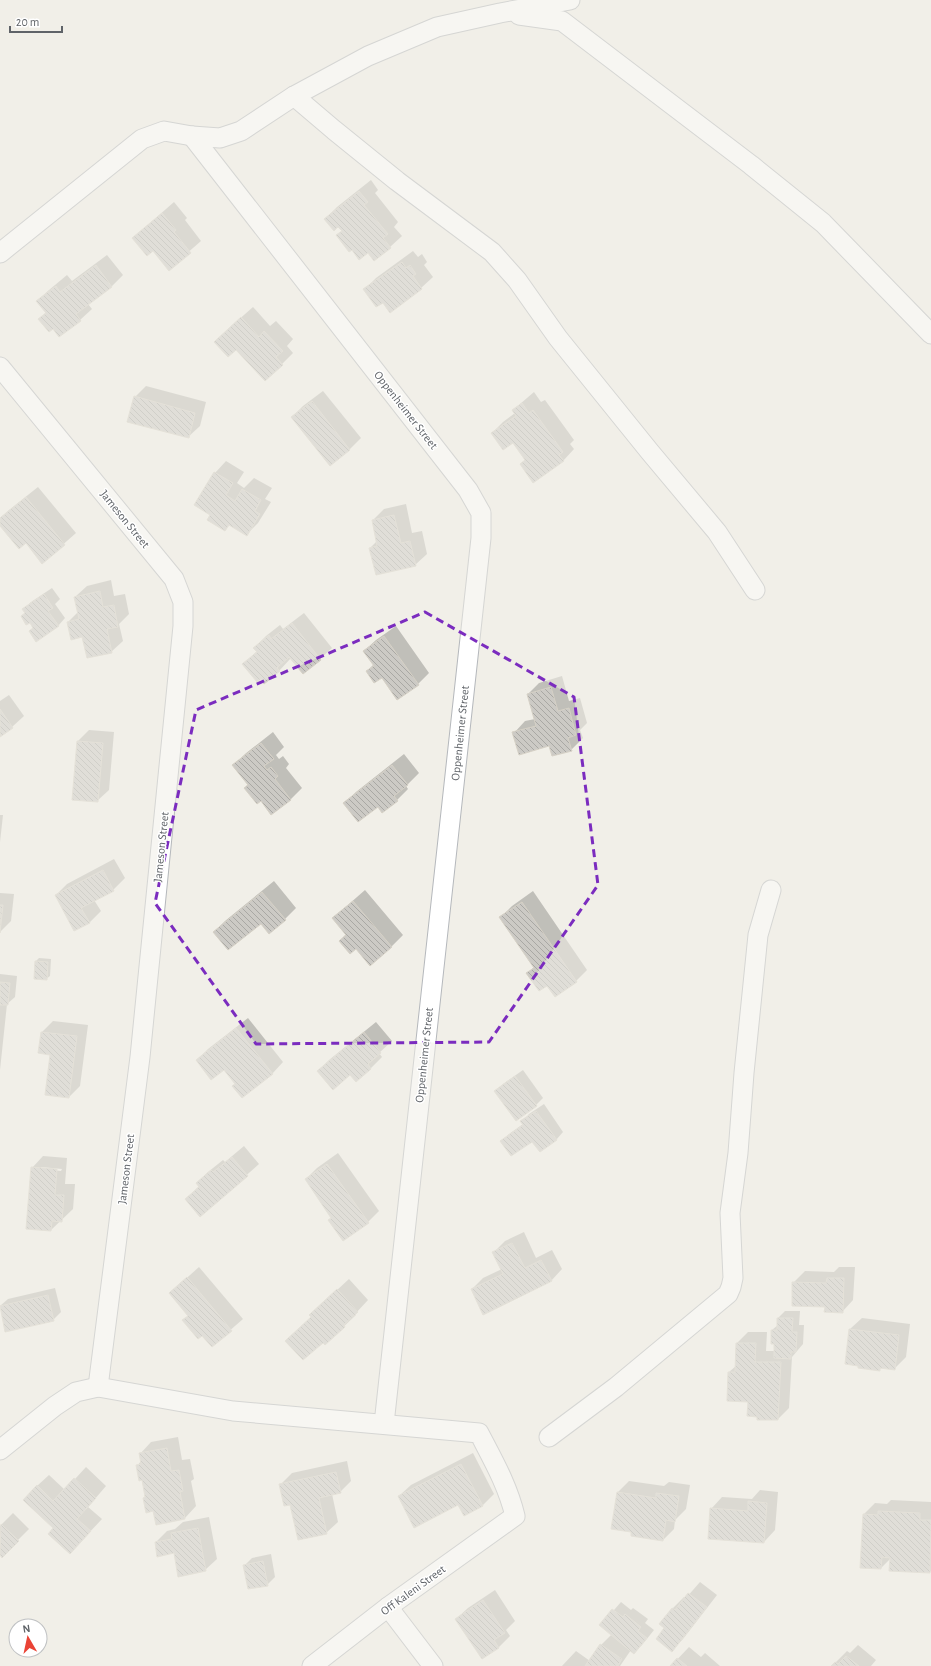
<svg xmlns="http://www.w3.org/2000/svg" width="931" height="1666" font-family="'Alegreya Sans',sans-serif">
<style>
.shadow{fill:#0003;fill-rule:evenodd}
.building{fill:url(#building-back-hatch);stroke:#d6d1c6}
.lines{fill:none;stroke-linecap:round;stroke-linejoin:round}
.minor-casing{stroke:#b5b8bc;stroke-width:21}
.minor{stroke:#fff;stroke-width:19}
.marked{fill:none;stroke:#7b2cbf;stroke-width:3;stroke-dasharray:8 5;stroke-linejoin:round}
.labels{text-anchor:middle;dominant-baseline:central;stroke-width:3;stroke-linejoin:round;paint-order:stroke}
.street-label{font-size:12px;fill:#5f6368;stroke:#fff}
</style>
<defs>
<pattern id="building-back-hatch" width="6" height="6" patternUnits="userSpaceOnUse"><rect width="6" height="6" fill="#cccac5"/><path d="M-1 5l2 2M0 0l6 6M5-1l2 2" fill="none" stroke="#a9a8a4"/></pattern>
</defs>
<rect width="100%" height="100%" fill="#f1efe8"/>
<g class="shadow">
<polygon points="371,180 378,190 375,193 398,222 394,227 402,236 390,247 368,252 338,226 325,219 337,207"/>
<polygon points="174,202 187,218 185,220 201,241 169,269 153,250 133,238"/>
<polygon points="413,251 418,257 422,254 427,262 424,265 433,277 421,288 365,289 376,278"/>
<polygon points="107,255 123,275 112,286 88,304 92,309 80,320 59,336 53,328 40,319 46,312 37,301 49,290 67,275 72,281"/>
<polygon points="253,307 270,326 276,321 293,339 287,346 293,353 282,364 227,330"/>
<polygon points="146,386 206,402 200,426 188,437 135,397"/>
<polygon points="323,391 361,438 350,449 330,465 292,417 303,406"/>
<polygon points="534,392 541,402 545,400 574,440 570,444 574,449 563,461 526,459 513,442 492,433 503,422 515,413 513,410"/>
<polygon points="226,461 244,472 237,483 244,488 254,478 272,488 265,499 271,502 258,523 247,534 230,524 225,530 215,473"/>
<polygon points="38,487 76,533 42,563 26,542 0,524 0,518 9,510"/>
<polygon points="406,504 412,533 422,531 427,554 415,565 370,548 377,541 373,520 384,509"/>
<polygon points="111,580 114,596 125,594 129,614 119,624 123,641 111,652 83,636 68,622 79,611 75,597 87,586"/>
<polygon points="52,588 60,599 55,604 65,618 58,626 30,631 34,627 24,609 31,602"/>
<polygon points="304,613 332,648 320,659 303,673 291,658 279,671 261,677 244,664 257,651 254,648 266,636 280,625 283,629"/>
<polygon points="396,626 429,673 418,684 382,677 367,671 374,664 364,651 376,640"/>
<polygon points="562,676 569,701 580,698 587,723 580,730 583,738 571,750 550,745 514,733 525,721 535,719 528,694 539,683"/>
<polygon points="9,695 24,716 12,727 0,736 0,701"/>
<polygon points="89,730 114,732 109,790 97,801 78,741"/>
<polygon points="273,732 284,747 276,755 279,759 283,756 289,764 286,768 302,788 291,799 272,814 261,800 245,788 248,784 234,765 245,754"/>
<polygon points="404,754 419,773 406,786 408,789 397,800 378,805 345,803 356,792"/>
<polygon points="0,815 3,815 0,842"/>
<polygon points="114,859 125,878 113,890 94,900 101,911 89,923 56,895 67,884"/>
<polygon points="274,881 296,908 285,919 261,922 214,932 225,921"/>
<polygon points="365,890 403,935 391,947 356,947 340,941 346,934 333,918"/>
<polygon points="533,891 587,970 576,981 548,984 528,973 535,966 501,917 512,906"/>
<polygon points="0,893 14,894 11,921 0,932"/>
<polygon points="39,958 51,959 50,976 46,979 36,961"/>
<polygon points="0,974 17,976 15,997 7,1004 0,1070"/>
<polygon points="248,1018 283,1062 272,1074 236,1083 224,1068 197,1060 208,1049"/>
<polygon points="53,1021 88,1025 80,1086 69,1097 51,1054 40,1052 42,1032"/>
<polygon points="376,1022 392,1041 379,1053 382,1057 371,1068 356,1080 351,1074 318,1071 329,1060"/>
<polygon points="523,1070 543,1098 536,1105 496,1091 503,1084"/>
<polygon points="544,1104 563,1132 556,1140 501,1141 509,1134 523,1124 522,1122 529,1114"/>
<polygon points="244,1146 259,1164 200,1216 186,1199 199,1186 197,1183 208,1172 223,1160 225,1162"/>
<polygon points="338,1153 379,1211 368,1222 332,1217 306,1179 317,1168"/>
<path d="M 43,1156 L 67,1158 L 65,1184 L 75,1184 L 73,1209 L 51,1230 L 32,1168 ZM 41,1167 L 62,1169 L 61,1171 L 41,1169 Z"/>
<polygon points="524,1232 536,1258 552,1250 562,1269 551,1281 472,1289 483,1278 502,1269 493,1253 505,1241"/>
<polygon points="199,1267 243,1319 212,1346 170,1293"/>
<polygon points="839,1267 855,1267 853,1300 842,1312 826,1306 793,1283 805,1271 834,1272"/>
<polygon points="349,1279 368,1300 355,1314 356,1315 325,1344 312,1317 322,1304"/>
<polygon points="55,1288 61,1312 53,1320 0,1306 8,1299"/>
<polygon points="785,1311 800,1311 799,1325 804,1325 803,1344 792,1357 789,1408 778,1419 749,1401 729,1372 736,1366 737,1343 748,1332 767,1332 766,1351 775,1351 772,1330 778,1325 778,1318"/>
<polygon points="862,1318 910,1324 906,1357 894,1369 882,1367 879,1370 846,1364 850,1329"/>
<polygon points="178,1437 182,1460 190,1459 194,1479 191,1481 196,1506 185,1518 157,1523 154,1510 146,1496 143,1479 137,1466 141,1461 140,1454 151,1442"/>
<polygon points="473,1453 494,1494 483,1505 399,1496 411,1485"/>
<polygon points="347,1461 351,1481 340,1492 332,1494 338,1522 326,1533 291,1504 280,1485 292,1473"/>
<polygon points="86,1467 106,1486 88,1507 102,1519 70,1553 55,1528 37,1486 49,1475 65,1490"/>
<polygon points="629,1481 664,1486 669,1482 690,1485 686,1509 675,1520 674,1529 663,1540 632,1531 618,1492"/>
<polygon points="760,1490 778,1492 775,1530 764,1542 711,1509 722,1497 752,1499"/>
<polygon points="891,1500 931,1502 931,1571 930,1572 891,1558 881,1568 864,1514 875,1503 887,1504"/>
<polygon points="13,1513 29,1529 2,1556 0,1554 0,1526"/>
<polygon points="209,1517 217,1559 205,1570 156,1542 167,1531 175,1529 183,1522"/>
<polygon points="271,1554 275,1577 267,1585 245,1565 252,1558"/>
<polygon points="700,1582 717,1595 683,1639 672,1650 665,1628 661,1624 673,1608 684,1597 686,1598"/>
<polygon points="495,1590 515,1621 506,1630 510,1636 499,1647 483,1658 456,1619 468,1608"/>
<polygon points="621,1602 631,1610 633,1608 648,1619 645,1623 654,1630 642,1645 634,1652 631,1650 620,1666 562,1666 576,1651 590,1661 601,1645 612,1634 601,1625"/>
<polygon points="858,1645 876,1660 871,1666 832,1666 847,1651 850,1653"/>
<polygon points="689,1647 701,1657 705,1653 720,1666 671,1666"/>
</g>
<g class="building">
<polygon points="359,191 368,202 364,205 388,234 383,238 391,248 374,261 368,253 359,260 352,250 349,252 336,235 342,231 338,227 334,231 324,219"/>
<polygon points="162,213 176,230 174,232 191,253 169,271 153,251 147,256 132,238"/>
<polygon points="402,262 406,268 410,265 416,274 413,276 422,289 390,313 383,303 376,307 363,289"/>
<polygon points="96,265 112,287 76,314 81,321 59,337 53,329 49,332 38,319 46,313 36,301 56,286 60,292"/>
<polygon points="241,317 259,337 264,331 283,351 276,357 283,365 265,381 236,350 228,357 214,342"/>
<polygon points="134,396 195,413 189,438 127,422"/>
<polygon points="312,401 350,450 330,466 291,417"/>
<polygon points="522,403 529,413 533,410 563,452 559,455 564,461 533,483 520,464 525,460 513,443 503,450 491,433 516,416 512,410"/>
<polygon points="214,472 233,483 226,495 235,501 242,489 261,500 255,511 260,514 247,536 229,525 225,531 207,520 210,515 194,505"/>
<polygon points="26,497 65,545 42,564 26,543 19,549 0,526 0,518"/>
<polygon points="394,515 401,543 410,541 416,566 376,575 369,548 377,546 372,520"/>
<polygon points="100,591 103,607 114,605 118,627 107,629 112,653 87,658 82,637 71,640 67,622 79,619 74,597"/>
<polygon points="44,594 53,608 48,611 59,626 36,642 29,631 33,628 30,623 26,625 21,616 25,613 22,609"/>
<polygon points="292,623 321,660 303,674 289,657 277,668 280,671 264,684 261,679 257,682 242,664 257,652 253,648 269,635 271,639"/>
<polygon points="384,636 419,685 397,700 382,678 374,683 366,671 374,666 363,651"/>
<polygon points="551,687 558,711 569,708 576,735 568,738 572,751 552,756 549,746 519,755 512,732 536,726 527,694"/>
<polygon points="0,709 13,728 0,737"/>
<polygon points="77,741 103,743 98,802 72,800"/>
<polygon points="261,743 274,759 264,766 267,770 271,767 278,776 275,779 291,800 271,815 261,801 257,804 244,788 248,785 232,765"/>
<polygon points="392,765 408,785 394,796 398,801 382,813 378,807 358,822 343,803"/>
<polygon points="103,870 114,891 81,908 90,923 74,931 55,895"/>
<polygon points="262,892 286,920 269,934 261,924 228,950 213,932"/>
<polygon points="353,901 392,947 370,966 356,949 350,954 339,941 346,935 332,918"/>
<polygon points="522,902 577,982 555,997 547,986 539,991 526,973 534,968 499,917"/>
<polygon points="0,905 3,905 0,933"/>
<polygon points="35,961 48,962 47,980 34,979"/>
<polygon points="0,982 10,983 8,1005 0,1005"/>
<polygon points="236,1028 273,1074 242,1098 232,1086 235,1084 224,1070 211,1080 196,1060"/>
<polygon points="41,1032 77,1036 69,1098 45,1095 50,1055 38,1053"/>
<polygon points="364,1032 381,1053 368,1064 371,1069 356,1082 350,1075 333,1090 317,1071"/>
<polygon points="515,1076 537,1106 516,1121 494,1091"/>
<polygon points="536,1111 557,1140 540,1152 532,1142 511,1156 500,1141 523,1125 520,1121"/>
<polygon points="232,1157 248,1176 200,1217 185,1199 199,1187 196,1183 211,1170 213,1172"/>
<polygon points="327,1164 369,1223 343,1241 328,1220 331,1218 305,1179"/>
<polygon points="31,1167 57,1169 55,1195 64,1195 62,1222 52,1221 51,1231 26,1229"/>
<polygon points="512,1243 525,1268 541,1260 552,1281 483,1315 471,1289 503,1274 492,1252"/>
<polygon points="187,1277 232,1331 212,1347 202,1336 198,1339 182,1320 188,1316 169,1293"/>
<polygon points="827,1278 844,1278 843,1313 824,1312 825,1307 792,1306 792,1282 826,1283"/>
<polygon points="337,1289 358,1312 344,1325 345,1327 325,1345 323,1343 303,1360 285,1341 311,1317 309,1315"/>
<polygon points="48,1295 54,1321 5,1332 0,1306"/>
<polygon points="777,1318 793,1318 792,1332 797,1332 796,1352 791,1352 791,1359 774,1358 774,1344 771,1344 771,1330 777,1330"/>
<polygon points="849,1329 899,1335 895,1370 880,1368 880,1371 858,1368 858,1366 845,1364"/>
<polygon points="736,1343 756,1343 755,1362 781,1362 778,1420 757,1420 757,1417 747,1416 748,1402 727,1401 728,1372 735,1372"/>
<polygon points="167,1448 171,1471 179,1470 183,1491 180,1492 185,1519 156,1525 153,1511 146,1513 143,1498 145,1497 142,1480 139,1481 136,1465 141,1464 139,1453"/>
<polygon points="461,1464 483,1506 464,1516 458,1505 414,1528 398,1496"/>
<polygon points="336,1472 341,1493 319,1498 327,1534 298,1540 290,1505 284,1506 279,1484"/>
<polygon points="74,1478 96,1498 77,1519 91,1531 70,1554 48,1534 53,1528 23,1500 37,1485 53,1501"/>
<polygon points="617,1492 656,1498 656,1493 679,1496 675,1522 666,1520 663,1541 631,1536 631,1532 611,1529"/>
<polygon points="748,1501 767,1503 764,1543 708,1539 710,1508 748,1511"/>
<polygon points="878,1511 920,1513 920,1520 931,1520 930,1573 889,1571 890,1558 882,1557 881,1569 860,1568 863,1514 878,1515"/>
<polygon points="1,1524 19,1541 2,1558 0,1555"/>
<polygon points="198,1528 206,1571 178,1577 174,1553 157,1557 155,1542 172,1539 171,1533"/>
<polygon points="263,1561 268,1586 248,1589 243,1565"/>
<polygon points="688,1593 707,1607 672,1652 656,1639 664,1628 659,1624 672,1608 675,1610"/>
<polygon points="483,1600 505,1633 494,1640 499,1648 482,1659 455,1619"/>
<polygon points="612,1609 623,1617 625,1614 641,1627 638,1631 647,1638 634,1654 599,1625"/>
<polygon points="600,1644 622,1659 618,1666 585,1666"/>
<polygon points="846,1656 859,1666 831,1666 835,1662 838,1664"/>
<polygon points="677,1658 687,1666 670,1666"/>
</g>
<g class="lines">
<defs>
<g id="minor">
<polyline points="519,15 562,21 751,165 823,223 931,334"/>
<polyline points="294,96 334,130 397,181 492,252 517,280 558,338 650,452 717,532 755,590"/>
<polyline points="192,136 468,490 481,513 481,538 384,1424"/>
<polyline points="0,253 142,139 164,131 192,136 220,138 241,131 294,96 368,56 437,27 500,13 570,0"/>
<polyline points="0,367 174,579 183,602 183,626 140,1057 98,1387"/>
<polyline points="549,1437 616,1387 728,1294 731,1287 733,1278 730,1213 738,1153 744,1073 758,935 771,890"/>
<path d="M 0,1450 L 55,1406 L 76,1392 L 98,1387 L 233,1411 L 479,1433 C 493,1460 508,1486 515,1516 L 388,1607 L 312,1666"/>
<polyline points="388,1607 433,1666"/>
</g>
</defs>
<use href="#minor" class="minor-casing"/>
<use href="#minor" class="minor"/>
</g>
<path d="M0 0H931V1666H0ZM 425,612 L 574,697 L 598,885 L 489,1042 L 256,1044 L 155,903 L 196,710 Z" fill="#f1efe8" fill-opacity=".55" fill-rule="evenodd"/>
<path class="marked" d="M 425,612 L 574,697 L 598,885 L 489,1042 L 256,1044 L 155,903 L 196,710 Z"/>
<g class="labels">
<g class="street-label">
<text transform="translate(406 410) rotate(52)">Oppenheimer Street</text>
<text transform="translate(125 519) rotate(51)">Jameson Street</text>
<text transform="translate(460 733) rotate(-84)">Oppenheimer Street</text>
<text transform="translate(161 847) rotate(-84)">Jameson Street</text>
<text transform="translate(424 1055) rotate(-84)">Oppenheimer Street</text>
<text transform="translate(126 1169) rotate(-83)">Jameson Street</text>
<text transform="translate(413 1590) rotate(-36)">Off Kaleni Street</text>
</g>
</g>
<g transform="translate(28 1638) rotate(351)"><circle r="19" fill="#ffffff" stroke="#bfc1c3"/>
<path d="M0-3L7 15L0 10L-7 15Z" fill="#ea4335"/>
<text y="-6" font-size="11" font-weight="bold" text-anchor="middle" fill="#5f6368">N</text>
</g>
<path d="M10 26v6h52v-6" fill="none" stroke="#5f6368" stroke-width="2"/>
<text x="16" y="26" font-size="12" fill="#5f6368" stroke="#ffffff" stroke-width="3" paint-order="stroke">20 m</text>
</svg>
